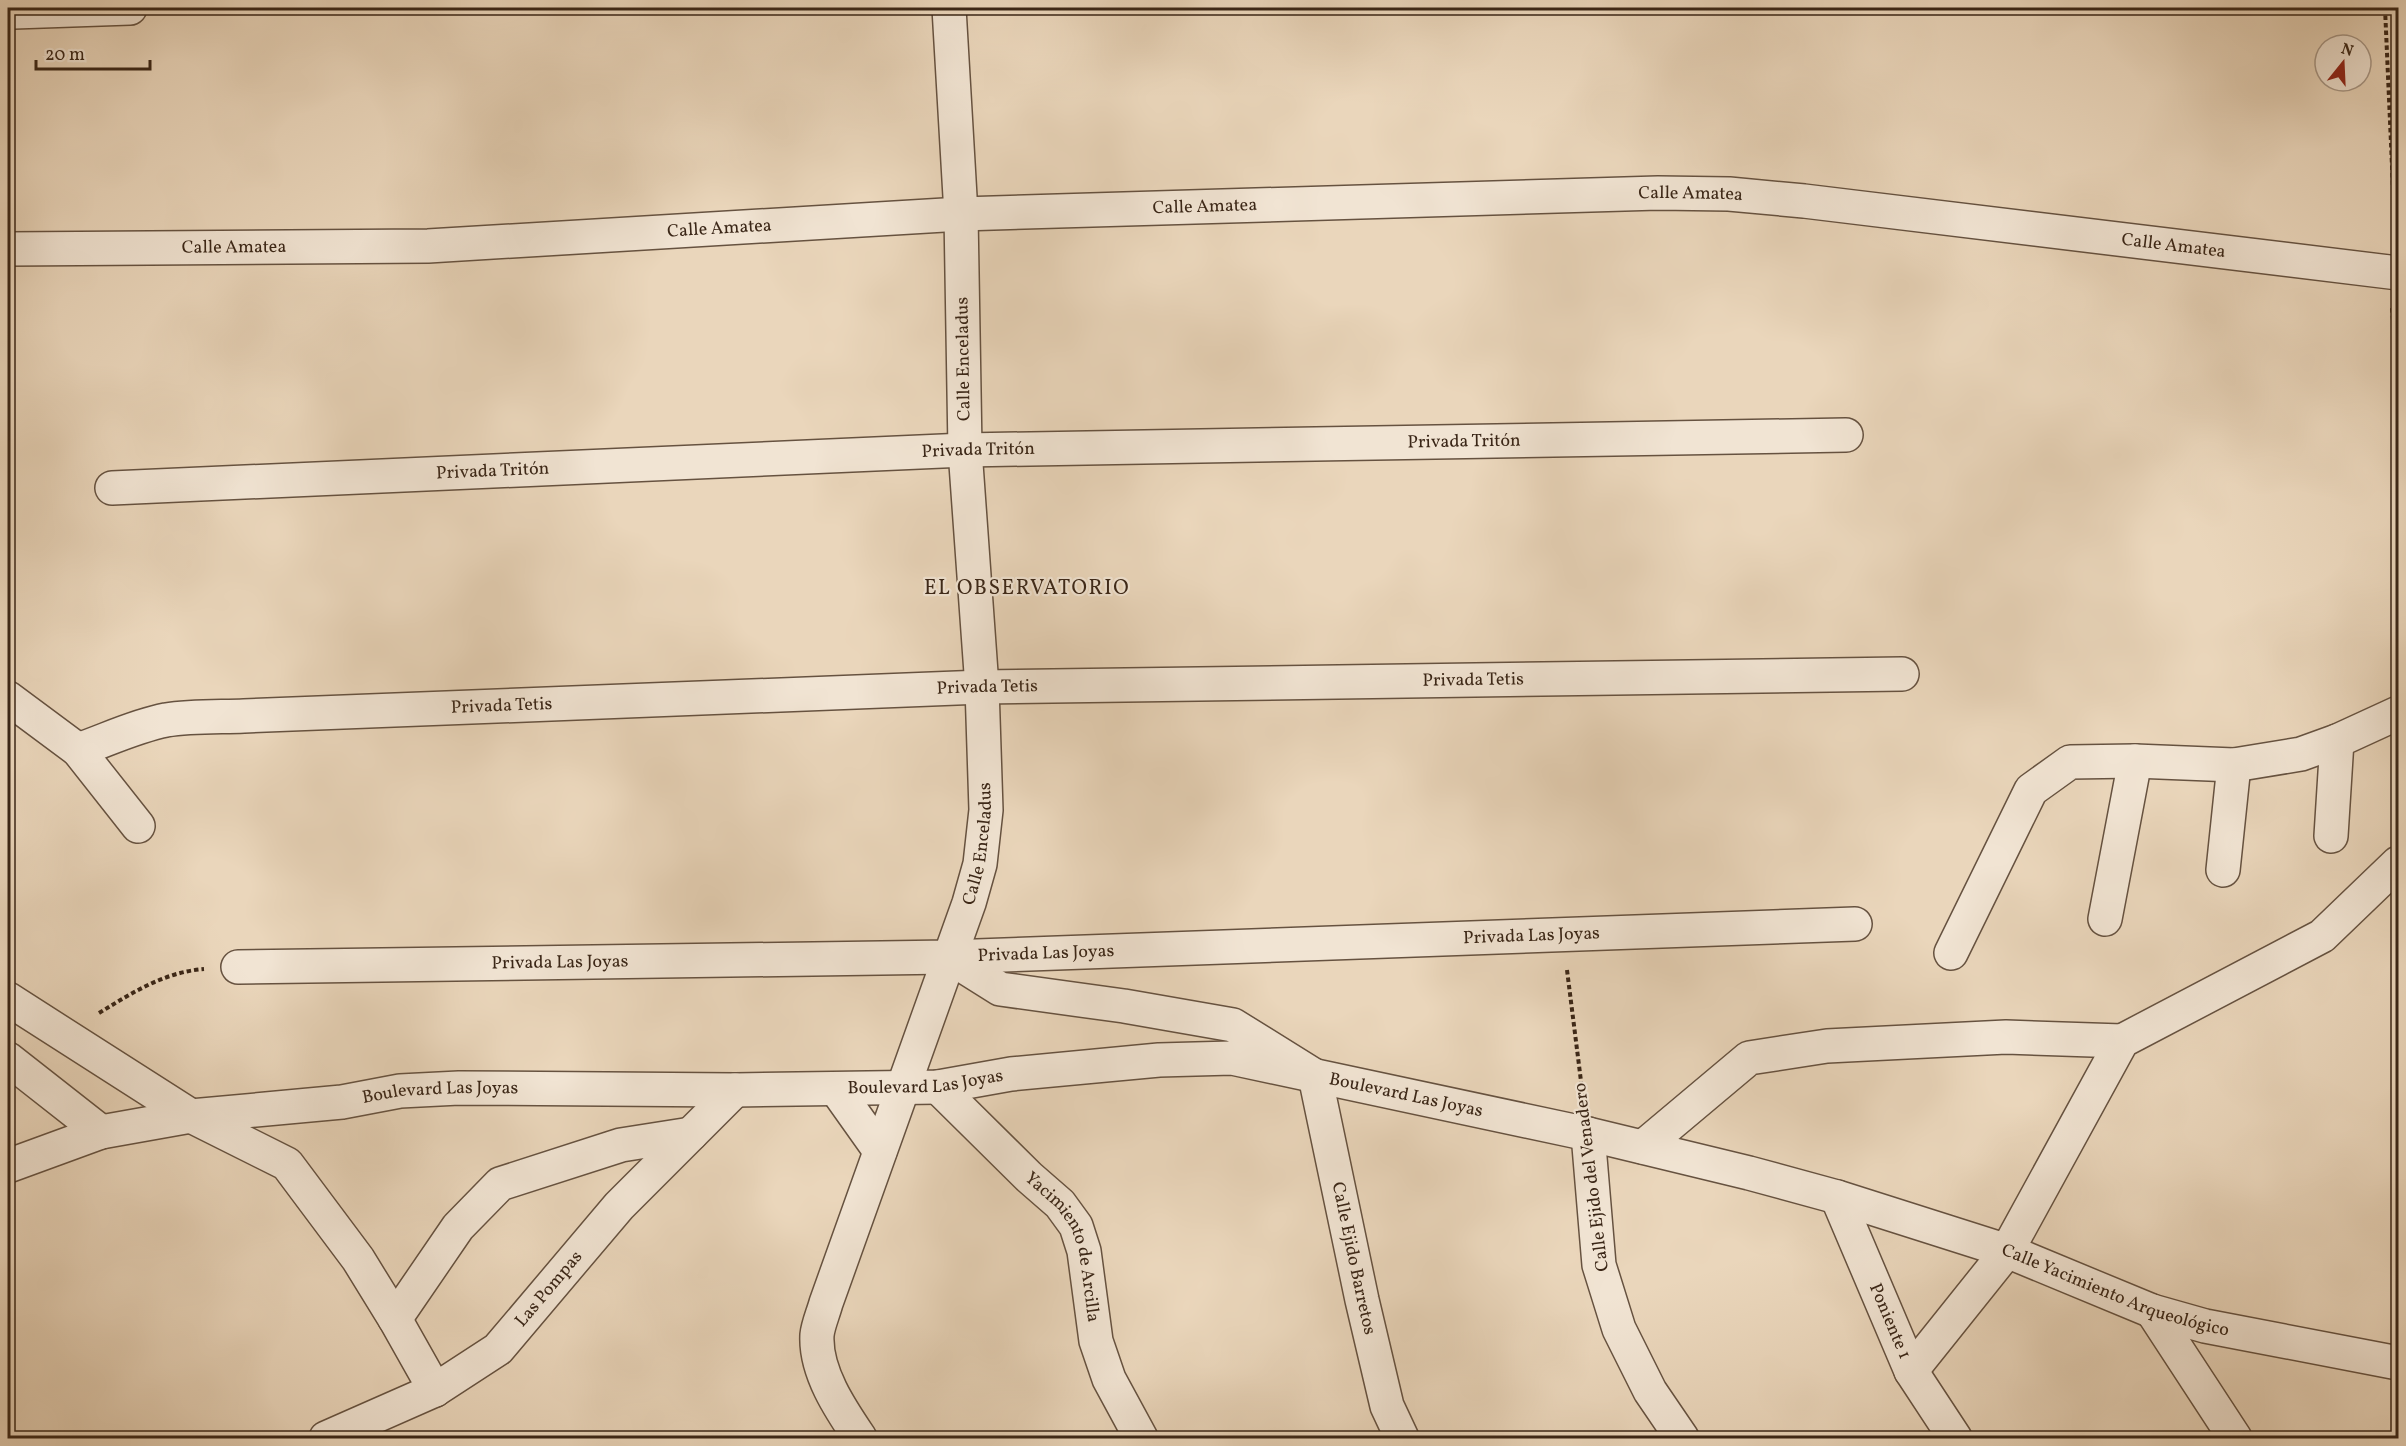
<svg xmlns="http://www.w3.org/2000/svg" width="2406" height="1446" font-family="Vollkorn,serif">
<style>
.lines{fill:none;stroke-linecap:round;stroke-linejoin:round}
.minor-casing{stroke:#665240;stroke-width:36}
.path{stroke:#3a2617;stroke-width:4;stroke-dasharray:4.5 3;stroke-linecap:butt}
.minor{stroke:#f1e4d3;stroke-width:33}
.labels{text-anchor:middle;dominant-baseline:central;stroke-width:4.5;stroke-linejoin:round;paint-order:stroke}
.street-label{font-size:18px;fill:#3a2617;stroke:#f1e4d3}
.quarter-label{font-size:21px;letter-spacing:1.5px;fill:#3a2617;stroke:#f1e4d3}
</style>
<rect width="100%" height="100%" fill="#ead6bb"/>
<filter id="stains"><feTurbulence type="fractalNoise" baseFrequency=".00333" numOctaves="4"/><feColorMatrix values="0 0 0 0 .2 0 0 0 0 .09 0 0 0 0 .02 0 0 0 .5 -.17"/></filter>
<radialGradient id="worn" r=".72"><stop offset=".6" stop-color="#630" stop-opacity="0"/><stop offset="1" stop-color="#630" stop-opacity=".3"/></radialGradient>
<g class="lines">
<defs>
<g id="minor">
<polyline points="14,12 130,8"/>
<path id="s1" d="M 8,249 L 428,246 L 961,214 L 1658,193 L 1729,194 L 1804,201 L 2398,273"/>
<path id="s2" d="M 112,488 L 965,450 L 1846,435"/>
<polyline points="8,698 78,750 138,826"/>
<path id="s3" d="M 78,750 C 107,740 135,726 166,720 C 191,716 219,717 244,716 L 982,687 L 1902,674"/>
<polyline points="2331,836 2337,741 2398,713"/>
<polyline points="2223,870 2234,765"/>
<polyline points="2105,919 2135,761"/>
<polyline points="1951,953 2031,790 2070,762 2135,761 2234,765 2301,754 2337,741"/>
<path id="s4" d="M 949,957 L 1000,989 L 1124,1006 L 1233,1025 L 1315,1076 L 1362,1300 L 1387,1406 L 1402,1438"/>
<path id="s5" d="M 238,967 L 949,957 L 1855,924"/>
<polyline points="8,999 191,1116 287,1164 358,1259 395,1319 435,1390"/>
<polyline points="8,1059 101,1132"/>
<path id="s6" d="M 938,1087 L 1029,1177 L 1060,1204 L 1076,1226 L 1084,1251 L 1096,1341 L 1109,1379 L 1141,1438"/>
<polyline points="836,1089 880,1151"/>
<polyline points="1588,1134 1599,1265 1619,1329 1650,1391 1682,1438"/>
<polyline points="1643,1147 1749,1058 1827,1046 2006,1037 2122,1041"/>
<path id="s7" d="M 8,1166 L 101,1132 L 191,1116 L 342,1102 L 400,1091 L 459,1088 L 735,1090 L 938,1087 L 1011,1074 L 1159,1060 L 1232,1058 L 1588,1134 L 1749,1173 L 1837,1197 L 2007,1251 L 2152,1311 L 2205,1326 L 2398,1363"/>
<path id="s8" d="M 1837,1197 L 1911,1371 L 1955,1438"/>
<polyline points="2152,1311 2235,1438"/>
<polyline points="395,1319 458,1227 500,1184 621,1145 691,1134"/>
<polyline points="1911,1371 2007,1251 2122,1041 2322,936 2398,863"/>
<path id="s9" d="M 326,1438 L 435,1390 L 498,1349 L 619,1206 L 735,1090"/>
<path id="s10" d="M 860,1438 C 841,1410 815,1372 817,1335 C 818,1325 823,1314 826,1303 L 969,903 L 980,864 L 986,810 L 982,687 L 965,450 L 961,214 L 949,8"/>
</g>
</defs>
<use href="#minor" class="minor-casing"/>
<g class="path">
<polyline points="2385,8 2394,211 2393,238"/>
<polyline points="2392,308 2398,383"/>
<polyline points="1567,970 1583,1097"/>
<path d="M 99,1013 C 132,993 164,972 204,969"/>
</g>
<use href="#minor" class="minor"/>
</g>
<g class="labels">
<g class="street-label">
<text stroke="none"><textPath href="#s1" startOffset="1684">Calle Amatea</textPath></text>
<text stroke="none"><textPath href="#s1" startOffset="1198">Calle Amatea</textPath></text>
<text stroke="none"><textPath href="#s1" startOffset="712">Calle Amatea</textPath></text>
<text stroke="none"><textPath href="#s1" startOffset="2170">Calle Amatea</textPath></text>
<text stroke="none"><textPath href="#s1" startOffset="226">Calle Amatea</textPath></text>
<text transform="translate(964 359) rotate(-91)">Calle Enceladus</text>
<text stroke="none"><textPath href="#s2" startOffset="1353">Privada Tritón</textPath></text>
<text stroke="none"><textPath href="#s2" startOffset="867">Privada Tritón</textPath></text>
<text stroke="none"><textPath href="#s2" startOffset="381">Privada Tritón</textPath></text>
<text stroke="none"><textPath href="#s3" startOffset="1401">Privada Tetis</textPath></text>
<text stroke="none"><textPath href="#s3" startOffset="915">Privada Tetis</textPath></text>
<text stroke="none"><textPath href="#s3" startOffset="429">Privada Tetis</textPath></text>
<text stroke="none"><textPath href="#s10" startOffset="632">Calle Enceladus</textPath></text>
<text stroke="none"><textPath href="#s5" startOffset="1294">Privada Las Joyas</textPath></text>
<text stroke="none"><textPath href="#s5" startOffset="808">Privada Las Joyas</textPath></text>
<text stroke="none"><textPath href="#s5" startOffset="322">Privada Las Joyas</textPath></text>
<text stroke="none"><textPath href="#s7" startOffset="927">Boulevard Las Joyas</textPath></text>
<text stroke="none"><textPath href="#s7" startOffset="441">Boulevard Las Joyas</textPath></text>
<text stroke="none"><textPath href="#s7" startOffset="1413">Boulevard Las Joyas</textPath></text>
<text transform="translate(1592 1177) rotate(-97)">Calle Ejido del Venadero</text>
<text stroke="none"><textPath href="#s6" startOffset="210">Yacimiento de Arcilla</textPath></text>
<text stroke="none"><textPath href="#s4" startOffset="579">Calle Ejido Barretos</textPath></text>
<text stroke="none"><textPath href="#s9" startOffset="273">Las Pompas</textPath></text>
<text stroke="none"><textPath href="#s7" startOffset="2150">Calle Yacimiento Arqueológico</textPath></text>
<text stroke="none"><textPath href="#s8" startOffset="135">Poniente 1</textPath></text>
</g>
<g class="quarter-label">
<text x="1027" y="588">EL OBSERVATORIO</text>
</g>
</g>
<rect width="2406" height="1446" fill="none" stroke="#ead6bb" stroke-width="30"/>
<rect x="9" y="9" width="2388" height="1428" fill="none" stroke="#3a2617" stroke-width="3"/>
<rect x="15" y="15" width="2376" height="1416" fill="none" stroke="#3a2617" stroke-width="1.5"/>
<g transform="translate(2343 63) rotate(18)"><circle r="28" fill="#f1e4d3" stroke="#a89888" stroke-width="1.5"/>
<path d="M0-4.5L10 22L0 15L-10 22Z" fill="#8f2418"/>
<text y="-9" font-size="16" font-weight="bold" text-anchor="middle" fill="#3a2617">N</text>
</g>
<path d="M36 60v9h114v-9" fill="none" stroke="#3a2617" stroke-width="3"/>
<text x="45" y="60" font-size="18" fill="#3a2617" stroke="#f1e4d3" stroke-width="4.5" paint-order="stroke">20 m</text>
<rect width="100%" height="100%" filter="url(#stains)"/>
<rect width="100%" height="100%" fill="url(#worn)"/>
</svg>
